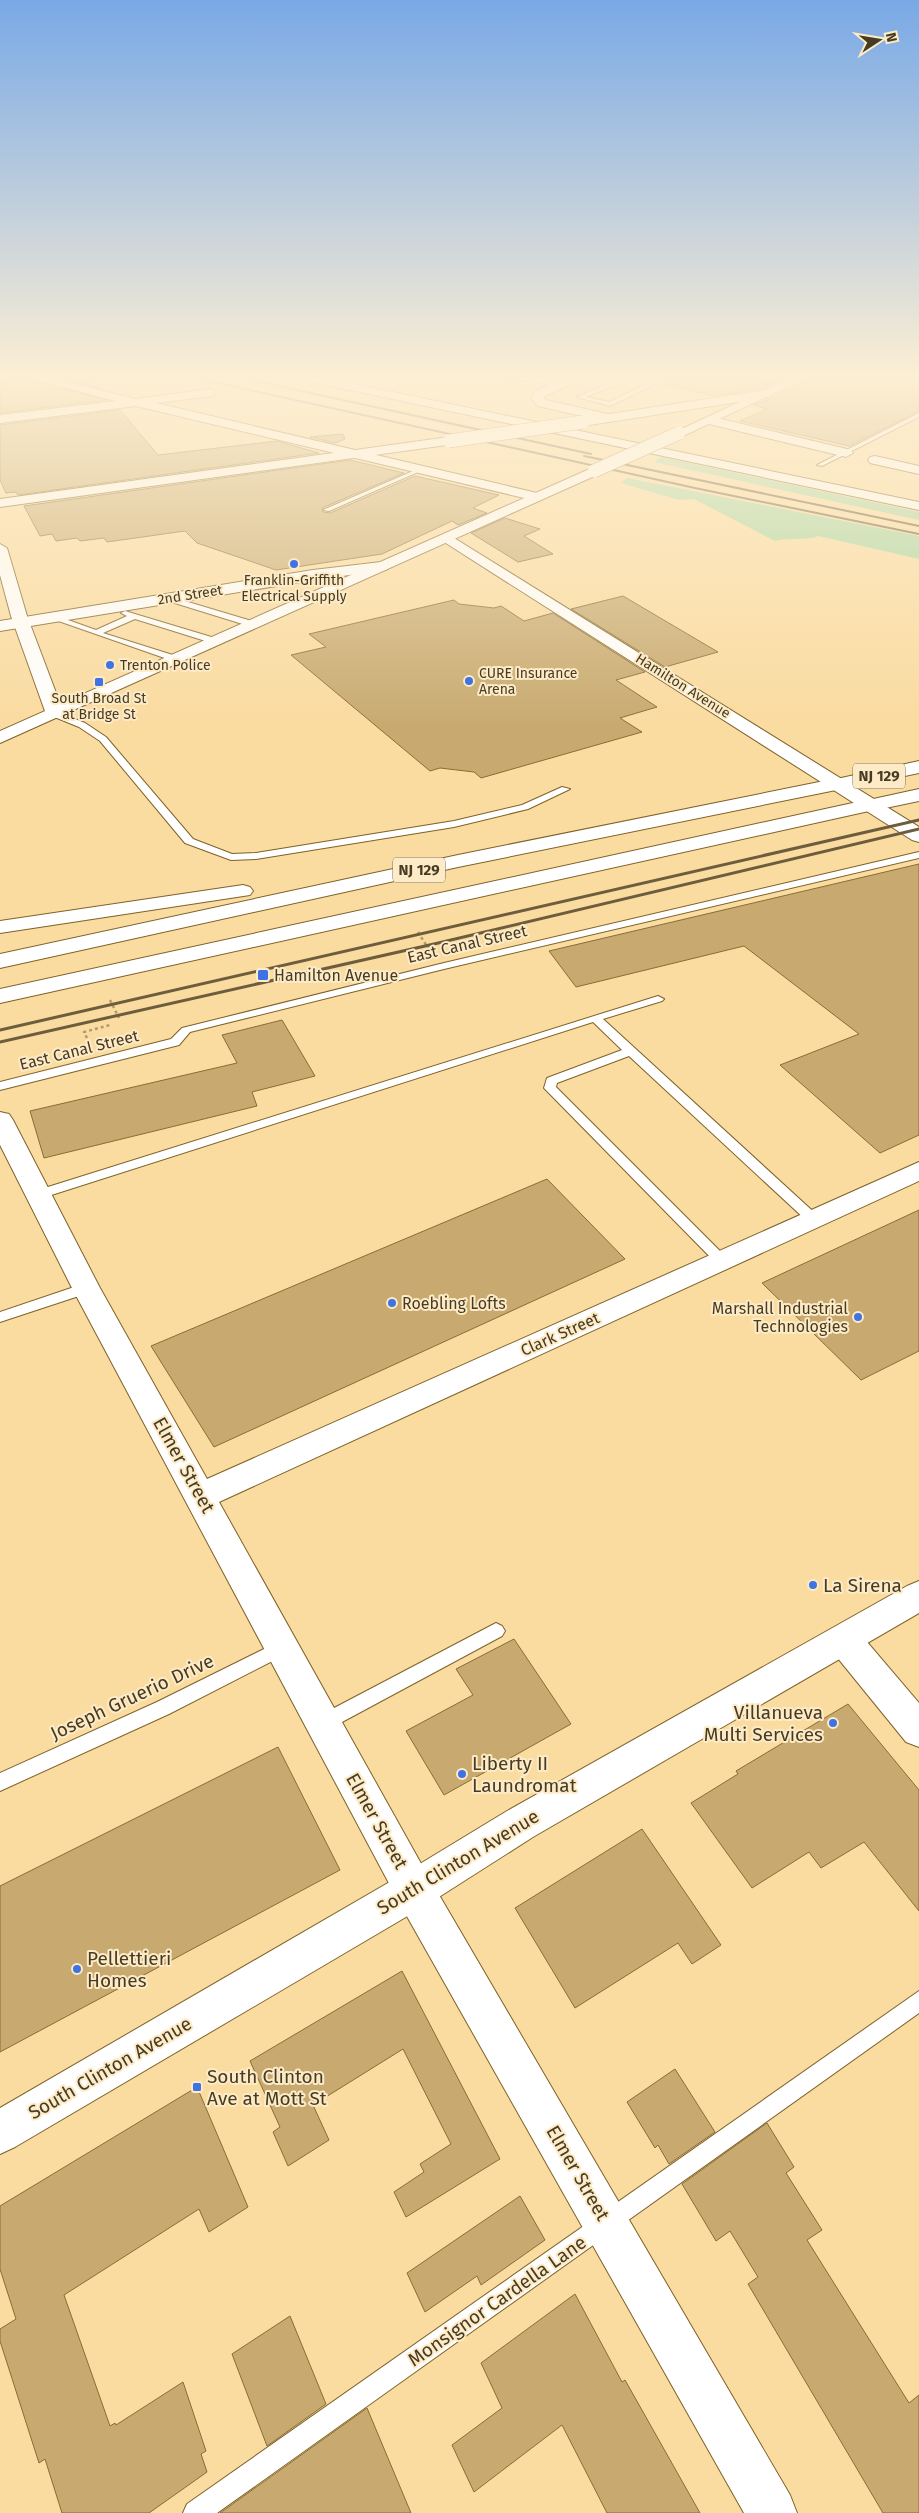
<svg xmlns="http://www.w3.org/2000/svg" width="919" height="2513" font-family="'Fira Sans',sans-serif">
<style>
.green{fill:#a5d6a2}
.building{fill:#c8aa70;stroke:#896d34}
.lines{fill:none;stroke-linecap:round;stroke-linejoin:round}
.service-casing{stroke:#7e6228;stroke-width:2}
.minor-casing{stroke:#7e6228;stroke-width:2}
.tertiary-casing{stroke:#7e6228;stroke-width:2}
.secondary-casing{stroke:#7e6228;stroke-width:2}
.primary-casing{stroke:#7e6228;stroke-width:2}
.trunk-casing{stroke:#7e6228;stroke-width:2}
.motorway-casing{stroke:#7e6228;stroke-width:2}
.path{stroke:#b29a6d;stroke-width:2.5;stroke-dasharray:3 3;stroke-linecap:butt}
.service{fill:#fff;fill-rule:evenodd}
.minor{fill:#fff;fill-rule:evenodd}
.tertiary{fill:#fff;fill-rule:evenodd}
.secondary{fill:#fff;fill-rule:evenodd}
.primary{fill:#fff;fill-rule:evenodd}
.trunk{fill:#fff;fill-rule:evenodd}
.motorway{fill:#fff;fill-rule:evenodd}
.rail-far1{stroke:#6d5d3d;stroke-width:2}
.rail{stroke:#6d5d3d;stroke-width:3}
.tertiary-bridge-casing{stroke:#7e6228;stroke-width:14;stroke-linecap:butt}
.primary-bridge-casing{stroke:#7e6228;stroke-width:14;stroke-linecap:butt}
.tertiary-bridge{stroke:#fff;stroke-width:13}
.primary-bridge{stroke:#fff;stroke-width:13}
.poi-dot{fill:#3f73e3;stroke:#fdebc7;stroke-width:2}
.labels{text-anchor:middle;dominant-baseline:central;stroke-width:4;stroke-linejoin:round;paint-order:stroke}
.far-poi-label{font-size:14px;fill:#473b22;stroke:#fdebc7}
.far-street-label{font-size:14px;fill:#473b22;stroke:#fdebc7}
.shield{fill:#fdebc7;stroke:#7e7054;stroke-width:1}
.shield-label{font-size:15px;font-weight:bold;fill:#473b22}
.street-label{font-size:16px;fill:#473b22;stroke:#fdebc7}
.poi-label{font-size:16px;fill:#473b22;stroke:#fdebc7;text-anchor:start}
.near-street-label{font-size:19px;fill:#473b22;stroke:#fdebc7}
.near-poi-label{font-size:19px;fill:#473b22;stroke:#fdebc7;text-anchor:start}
</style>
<rect width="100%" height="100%" fill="#fadba0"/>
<g class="green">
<polygon points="661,457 919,512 919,520 654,462"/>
<path d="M 627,478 L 919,536 L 919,559 L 818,536 C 808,541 788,537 775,541 L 694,499 L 679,500 L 621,483 Z"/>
</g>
<g class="building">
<polygon points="0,374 10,374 106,400 0,413"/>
<polygon points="44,374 90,374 102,389"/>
<polygon points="667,374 794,374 764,388 714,396 666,385"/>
<polygon points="817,374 919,374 919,411 849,446 740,421 767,409 753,405 770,399"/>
<polygon points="120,410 158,455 277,441 319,453 18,495 16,492 6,493 0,480 0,425"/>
<polygon points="343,434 345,439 335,443 310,437"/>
<polygon points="350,460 404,473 322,508 323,512 330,513 415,476 499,495 473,508 487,513 458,525 452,521 382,554 276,570 197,543 185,531 107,542 104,538 80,541 77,538 56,541 52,534 40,536 24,506"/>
<polygon points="505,518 540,529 524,536 553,554 518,562 471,533"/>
<polygon points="623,596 718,652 665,667 571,609"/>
<polygon points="454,600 459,604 494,608 501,606 524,621 553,613 645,672 616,680 657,707 620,718 642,732 481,778 474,772 440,768 430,771 291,655 326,647 309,634"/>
<polygon points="919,864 919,1135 880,1153 780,1065 859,1034 744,946 576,987 549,951"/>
<polygon points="282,1020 315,1076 252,1092 257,1106 44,1158 30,1111 237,1063 222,1035"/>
<polygon points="547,1179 625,1259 214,1447 151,1346"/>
<polygon points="919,1210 919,1351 861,1380 762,1283"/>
<polygon points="514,1639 571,1724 444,1795 406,1731 473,1695 456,1669"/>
<polygon points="848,1704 919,1790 919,1911 864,1842 821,1868 809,1852 752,1888 691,1803 738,1774 736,1771"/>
<polygon points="278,1747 340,1870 0,2052 0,1886"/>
<polygon points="642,1829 721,1945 692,1964 678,1943 575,2008 515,1908"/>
<polygon points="402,1971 500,2159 406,2217 394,2192 424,2172 420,2164 451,2144 403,2049 313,2105 329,2140 288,2166 273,2132 280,2127 250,2061"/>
<polygon points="675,2069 715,2132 669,2164 658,2145 655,2148 627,2102"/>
<polygon points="197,2087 248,2207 209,2232 199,2209 64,2295 110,2426 115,2423 116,2425 183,2382 206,2451 201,2454 207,2472 149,2513 62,2513 45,2459 39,2463 0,2341 0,2329 16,2319 0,2269 0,2206"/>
<polygon points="767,2123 794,2167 786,2173 822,2230 807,2240 909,2403 919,2395 919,2513 883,2513 748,2284 758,2277 730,2231 716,2241 682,2184"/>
<polygon points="520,2196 545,2240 481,2285 477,2276 425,2312 407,2273"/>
<polygon points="575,2294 622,2382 625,2380 700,2513 607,2513 562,2425 474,2492 452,2445 502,2408 481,2363"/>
<polygon points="290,2316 326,2404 267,2446 232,2354"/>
<polygon points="367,2408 411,2513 220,2513"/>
</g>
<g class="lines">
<defs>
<g id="service">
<path d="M 477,374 C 492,374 517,384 528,382 C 538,380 544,374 555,374 L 544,380 L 564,386 L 561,388 L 538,382 L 528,386 Z"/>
<path d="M 630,374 L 646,374 L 664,380 L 610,406 L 577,397 ZM 637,376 L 656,380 L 609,402 L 586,397 Z"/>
<polygon points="919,413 919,417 822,466 817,465"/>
<polygon points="420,468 425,469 329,511 323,510"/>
<polygon points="168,596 255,622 256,624 249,626 165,600 164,598"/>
<polygon points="125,611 218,639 219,641 212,643 135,619 103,633 179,657 180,659 176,662 47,617 54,615 96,630 127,616 121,613"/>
<polygon points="52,712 58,712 85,723 106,737 193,839 232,854 256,853 454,821 522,805 562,787 570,789 528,809 454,827 256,859 231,860 185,843 100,741 79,727 52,716"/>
<polygon points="919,852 919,858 444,969 190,1032 179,1045 0,1090 0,1082 171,1039 182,1028 444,963"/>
<polygon points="658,996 664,999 662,1001 603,1019 817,1215 819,1218 817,1221 807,1221 629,1056 557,1083 556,1087 727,1258 729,1261 727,1264 717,1264 544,1088 547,1078 622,1050 593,1022 42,1198 37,1199 30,1195 32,1192"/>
<polygon points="86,1283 91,1284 93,1288 91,1292 0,1322 0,1312"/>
<polygon points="496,1623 502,1626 505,1631 502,1636 329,1729 323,1731 317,1729 314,1723 317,1717"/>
<polygon points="282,1640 288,1643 291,1648 288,1653 169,1714 0,1791 0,1773 157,1702"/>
<polygon points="919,1991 919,2013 217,2513 183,2513 187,2504"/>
</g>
<g id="minor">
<polygon points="12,374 34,374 136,399 210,389 214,390 214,396 156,403 537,493 544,497 537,501 136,406 0,423 0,415 116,401"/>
<polygon points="578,374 595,374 543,397 546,400 612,415 614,418 612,421 608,422 538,406 531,398 535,391"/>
<polygon points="709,416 851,450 853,453 846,457 705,423 703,420"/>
<polygon points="875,456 919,466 919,474 870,463 868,460 870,457"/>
<polygon points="381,562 389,567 386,570 313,580 0,631 0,621 313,570"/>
<polygon points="0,1112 9,1114 13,1120 100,1288 207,1479 919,1162 919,1181 219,1502 428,1876 790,2495 797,2513 744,2513 400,1904 72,1288 0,1145"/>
<polygon points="844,1625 856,1629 919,1703 919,1747 906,1742 832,1651 827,1640 832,1629"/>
</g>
<g id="tertiary">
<polygon points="766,390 770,391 770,397 583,426 577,422 583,418"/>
<polygon points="449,437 455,441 454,444 0,507 0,499"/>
<polygon points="0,544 7,548 27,616 64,714 61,718 49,718 46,714 11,616 0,575"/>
<polygon points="919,1581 919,1613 533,1837 428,1904 15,2147 0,2154 0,2108 400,1876 507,1811 907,1586"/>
</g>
<polygon id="secondary" points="446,533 919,827 919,842 912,840 441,540 439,537"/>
<g id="primary">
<polygon points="799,374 815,374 683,436 679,437 673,433"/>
<polygon points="594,467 599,468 601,471 599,474 0,743 0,731"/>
</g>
<g id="trunk">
<polygon points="839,778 846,780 848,784 846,788 458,867 0,968 0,954 458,855"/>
<polygon points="871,799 878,801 881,805 878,809 0,1003 0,989"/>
<polygon points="243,885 250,887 253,891 250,895 0,933 0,921"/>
</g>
<g id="motorway">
<polygon points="283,374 307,374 919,502 919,510 288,377"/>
<polygon points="919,761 919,773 839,790 832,788 830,784 832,780"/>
<polygon points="919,789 919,801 871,811 864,809 861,805 864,801"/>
</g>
</defs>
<use href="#service" class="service-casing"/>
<use href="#minor" class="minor-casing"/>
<use href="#tertiary" class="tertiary-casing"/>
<use href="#secondary" class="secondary-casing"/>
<use href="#primary" class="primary-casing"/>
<use href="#trunk" class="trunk-casing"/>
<use href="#motorway" class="motorway-casing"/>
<g class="path">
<polyline points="418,932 428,948"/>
<polyline points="110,1000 119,1018"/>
<polyline points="87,1038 84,1032 110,1025"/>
</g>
<use href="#service" class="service"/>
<use href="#minor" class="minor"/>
<use href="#tertiary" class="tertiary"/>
<use href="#secondary" class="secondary"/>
<use href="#primary" class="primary"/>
<use href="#trunk" class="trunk"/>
<use href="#motorway" class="motorway"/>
<g class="rail-far1">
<polyline points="177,374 695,488 919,534"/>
<polyline points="223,374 591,454"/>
<polyline points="584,456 919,526"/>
</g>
<g class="rail">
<polyline points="0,1030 919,820"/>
<polyline points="0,1042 434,944 919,829"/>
</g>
<defs>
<polyline id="tertiary-bridge" points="449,441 583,422"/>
<polyline id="primary-bridge" points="594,471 679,433"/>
</defs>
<use href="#tertiary-bridge" class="tertiary-bridge-casing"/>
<use href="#primary-bridge" class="primary-bridge-casing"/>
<use href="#tertiary-bridge" class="tertiary-bridge"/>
<use href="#primary-bridge" class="primary-bridge"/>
</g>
<linearGradient id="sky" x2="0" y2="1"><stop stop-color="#79a9e6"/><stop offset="0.52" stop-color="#fdefd4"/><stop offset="1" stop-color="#fdefd4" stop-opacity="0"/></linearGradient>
<rect width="919" height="726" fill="url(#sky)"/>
<g class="poi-dot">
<circle cx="294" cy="564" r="5"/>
<circle cx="110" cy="665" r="5"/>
<circle cx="469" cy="681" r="5"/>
<rect x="94" y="677" width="10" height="10" rx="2.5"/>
<rect x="257" y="969" width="12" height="12" rx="2.5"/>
<circle cx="392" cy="1303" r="5"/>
<circle cx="858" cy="1317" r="5"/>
<circle cx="813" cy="1585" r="5"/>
<circle cx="833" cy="1723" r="5"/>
<circle cx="462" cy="1774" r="5"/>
<circle cx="77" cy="1969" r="5"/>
<rect x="192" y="2082" width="10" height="10" rx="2.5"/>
</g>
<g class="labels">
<g class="far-poi-label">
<text x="294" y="580">Franklin-Griffith<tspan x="294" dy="16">Electrical Supply</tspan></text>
<text x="120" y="665" text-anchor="start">Trenton Police</text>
<text x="479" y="673" text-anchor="start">CURE Insurance<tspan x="479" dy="16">Arena</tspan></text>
<text x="99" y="698">South Broad St<tspan x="99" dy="16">at Bridge St</tspan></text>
</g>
<g class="far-street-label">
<text transform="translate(190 595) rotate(-9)">2nd Street</text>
<text transform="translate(683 686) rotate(32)">Hamilton Avenue</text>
</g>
<g class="shield">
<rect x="853" y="763.5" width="52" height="25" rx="4"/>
<rect x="393" y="857.5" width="52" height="25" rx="4"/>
</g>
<g class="shield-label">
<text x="879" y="776">NJ 129</text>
<text x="419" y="870">NJ 129</text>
</g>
<g class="street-label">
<text transform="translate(467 944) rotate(-13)">East Canal Street</text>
<text transform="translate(79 1050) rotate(-14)">East Canal Street</text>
<text transform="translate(560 1334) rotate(-24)">Clark Street</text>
</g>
<g class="poi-label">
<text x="274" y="975">Hamilton Avenue</text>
<text x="402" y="1303">Roebling Lofts</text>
<text x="848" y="1308" text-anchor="end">Marshall Industrial<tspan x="848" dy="18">Technologies</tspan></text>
</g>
<g class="near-street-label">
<text transform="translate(184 1465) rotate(61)">Elmer Street</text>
<text transform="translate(132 1697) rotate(-25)">Joseph Gruerio Drive</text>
<text transform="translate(377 1821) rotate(61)">Elmer Street</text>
<text transform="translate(458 1862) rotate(-31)">South Clinton Avenue</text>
<text transform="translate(110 2068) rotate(-30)">South Clinton Avenue</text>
<text transform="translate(578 2173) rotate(60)">Elmer Street</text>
<text transform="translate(497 2301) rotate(-35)">Monsignor Cardella Lane</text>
</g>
<g class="near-poi-label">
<text x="823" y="1585">La Sirena</text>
<text x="823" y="1712" text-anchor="end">Villanueva<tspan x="823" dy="22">Multi Services</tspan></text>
<text x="472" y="1763">Liberty II<tspan x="472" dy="22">Laundromat</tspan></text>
<text x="87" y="1958">Pellettieri<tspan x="87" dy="22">Homes</tspan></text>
<text x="207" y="2076">South Clinton<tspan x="207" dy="22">Ave at Mott St</tspan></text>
</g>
</g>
<g transform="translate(879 40) rotate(78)" stroke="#fdebc7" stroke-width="4" paint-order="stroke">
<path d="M0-4L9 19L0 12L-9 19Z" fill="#473b22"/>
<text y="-8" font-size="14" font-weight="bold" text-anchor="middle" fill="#473b22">N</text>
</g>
</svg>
